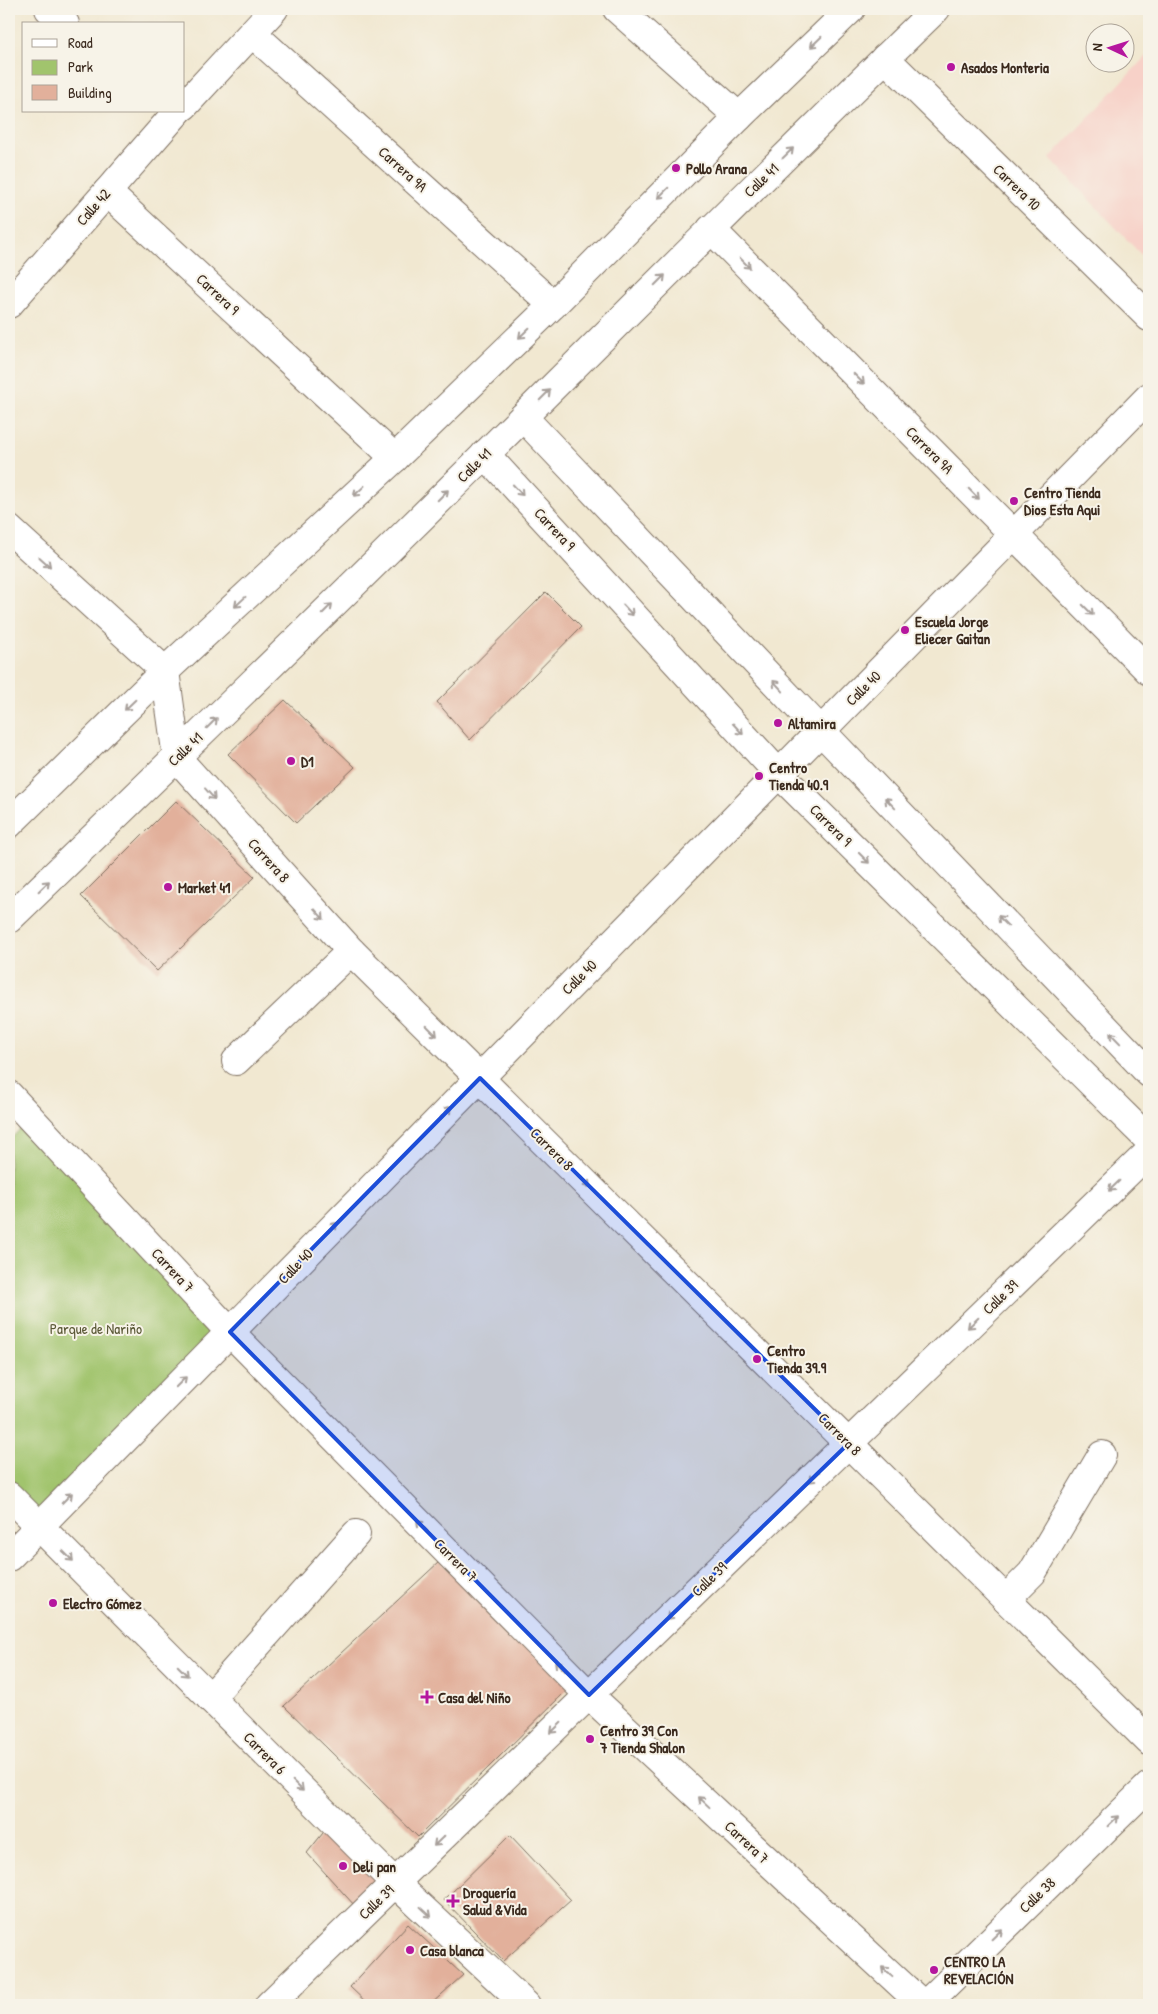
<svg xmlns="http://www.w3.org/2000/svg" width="1158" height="2014" font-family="'Patrick Hand',sans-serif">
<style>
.built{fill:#f7d1c8}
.green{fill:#a1c46d;stroke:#6e7746}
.building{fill:#e2b09b}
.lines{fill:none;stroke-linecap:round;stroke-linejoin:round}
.minor-casing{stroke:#7b6c5d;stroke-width:30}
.major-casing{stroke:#7b6c5d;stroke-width:30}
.minor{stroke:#fff;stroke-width:28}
.major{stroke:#fff;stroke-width:28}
.oneway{stroke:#a79f9a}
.marked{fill:#1d4ed8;fill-opacity:0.2;stroke:#1d4ed8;stroke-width:4;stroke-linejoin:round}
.poi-dot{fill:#b5179e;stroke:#f7f3e8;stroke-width:2}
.labels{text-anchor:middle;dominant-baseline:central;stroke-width:4;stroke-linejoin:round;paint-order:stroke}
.poi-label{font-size:15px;font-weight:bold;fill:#3b2a1e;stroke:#f7f3e8;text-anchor:start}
.street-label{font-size:15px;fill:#3b2a1e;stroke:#f7f3e8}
.park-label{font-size:15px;fill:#5a5836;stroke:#f7f3e8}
</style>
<rect width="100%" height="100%" fill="#f7f3e8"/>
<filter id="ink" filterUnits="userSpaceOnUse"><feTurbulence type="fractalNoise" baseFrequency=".02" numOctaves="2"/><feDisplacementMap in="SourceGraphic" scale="10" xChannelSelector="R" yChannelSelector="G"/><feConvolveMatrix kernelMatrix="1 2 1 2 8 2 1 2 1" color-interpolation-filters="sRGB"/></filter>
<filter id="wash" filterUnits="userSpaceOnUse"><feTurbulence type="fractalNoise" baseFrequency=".0096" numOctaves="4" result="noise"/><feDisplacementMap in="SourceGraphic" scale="20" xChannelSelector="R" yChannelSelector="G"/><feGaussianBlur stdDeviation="1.12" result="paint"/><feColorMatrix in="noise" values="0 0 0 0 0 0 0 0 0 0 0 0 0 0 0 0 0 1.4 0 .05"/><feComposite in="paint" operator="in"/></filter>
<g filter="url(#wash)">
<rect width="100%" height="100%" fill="#f1e8d1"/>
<polygon class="built" points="1149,53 1149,263 1050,158"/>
<polygon class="green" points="25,1124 216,1329 39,1515 9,1484 9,1141"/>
<g id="blocks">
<g class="building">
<polygon points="546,592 581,627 470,740 437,702"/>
<polygon points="285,700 355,767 296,823 228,754"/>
<polygon points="176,801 255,877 157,971 81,896"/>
<polygon points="440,1561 570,1687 418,1837 284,1706"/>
<polygon points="327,1828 380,1879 355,1906 307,1853"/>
<polygon points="510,1835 571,1900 503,1961 444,1900"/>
<polygon points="408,1924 463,1975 430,2005 369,2005 350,1987"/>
</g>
</g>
</g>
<g filter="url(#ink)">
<use href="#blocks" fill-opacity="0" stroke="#7b6c5d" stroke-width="1"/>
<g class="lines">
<defs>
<g id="minor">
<polyline points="49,9 65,24"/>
<polyline points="617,9 739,117"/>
<polyline points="252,33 553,305"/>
<polyline points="885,58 1149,317"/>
<polyline points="184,106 274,9"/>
<polyline points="107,192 395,458"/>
<polyline points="711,229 1149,671"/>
<polyline points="9,304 178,111"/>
<polyline points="523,417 821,731 1149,1073"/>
<polyline points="485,454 779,774 1149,1140"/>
<polyline points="9,529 165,671 177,758 351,951 1149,1741"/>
<polyline points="236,1061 351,951"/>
<polyline points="9,1095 230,1332 589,1695 923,2005"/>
<polyline points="9,1496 395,1883 526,2005"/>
<polyline points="9,1557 1149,397"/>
<polyline points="1006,1599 1032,1573 1102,1455"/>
<polyline points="210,1698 356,1534"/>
<polyline points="269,2005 1149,1152"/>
<polyline points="925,2005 1149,1786"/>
</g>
<g id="major">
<polyline points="9,824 165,671 395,458 553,305 739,117 851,9"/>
<path d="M 9,919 C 181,753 353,586 523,417 C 660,281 797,143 936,9"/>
</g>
</defs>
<use href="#minor" class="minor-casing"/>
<use href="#major" class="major-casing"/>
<use href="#minor" class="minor"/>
<use href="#major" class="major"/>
</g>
<defs><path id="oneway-shaft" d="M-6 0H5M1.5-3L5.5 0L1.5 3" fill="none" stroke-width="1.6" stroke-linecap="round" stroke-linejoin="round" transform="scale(1.25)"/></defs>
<g class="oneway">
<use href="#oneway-shaft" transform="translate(816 42) rotate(136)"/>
<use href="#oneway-shaft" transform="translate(788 153) rotate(-44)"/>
<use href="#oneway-shaft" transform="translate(663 193) rotate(135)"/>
<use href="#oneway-shaft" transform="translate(745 263) rotate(45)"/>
<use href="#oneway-shaft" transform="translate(660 280) rotate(-45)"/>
<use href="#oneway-shaft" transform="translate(524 333) rotate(136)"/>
<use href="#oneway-shaft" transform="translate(859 379) rotate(45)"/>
<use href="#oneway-shaft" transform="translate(545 395) rotate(-45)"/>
<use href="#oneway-shaft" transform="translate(518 490) rotate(47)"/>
<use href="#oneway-shaft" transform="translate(359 491) rotate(137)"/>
<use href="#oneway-shaft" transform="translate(974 494) rotate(45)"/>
<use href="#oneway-shaft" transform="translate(443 495) rotate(-45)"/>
<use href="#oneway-shaft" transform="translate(45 562) rotate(42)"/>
<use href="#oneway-shaft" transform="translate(240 602) rotate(137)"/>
<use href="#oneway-shaft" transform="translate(327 609) rotate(-45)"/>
<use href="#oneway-shaft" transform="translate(628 610) rotate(47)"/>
<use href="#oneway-shaft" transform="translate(1088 610) rotate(45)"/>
<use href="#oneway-shaft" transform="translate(778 686) rotate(-133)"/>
<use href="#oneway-shaft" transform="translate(130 705) rotate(136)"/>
<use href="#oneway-shaft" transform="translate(212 723) rotate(-45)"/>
<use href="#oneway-shaft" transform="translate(738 729) rotate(47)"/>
<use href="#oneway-shaft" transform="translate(210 794) rotate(48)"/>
<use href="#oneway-shaft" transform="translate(890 803) rotate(-134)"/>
<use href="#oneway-shaft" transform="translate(864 858) rotate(45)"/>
<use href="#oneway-shaft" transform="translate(44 886) rotate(-44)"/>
<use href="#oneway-shaft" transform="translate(319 914) rotate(48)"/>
<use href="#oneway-shaft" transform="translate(1003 921) rotate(-134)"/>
<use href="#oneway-shaft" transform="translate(432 1031) rotate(45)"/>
<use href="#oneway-shaft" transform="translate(1115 1038) rotate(-134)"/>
<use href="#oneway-shaft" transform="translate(446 1112) rotate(-46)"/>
<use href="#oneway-shaft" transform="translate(585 1182) rotate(45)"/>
<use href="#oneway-shaft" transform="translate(1114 1186) rotate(136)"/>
<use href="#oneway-shaft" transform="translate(332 1228) rotate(-46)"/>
<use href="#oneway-shaft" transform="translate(973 1323) rotate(136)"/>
<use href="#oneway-shaft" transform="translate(181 1382) rotate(-45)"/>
<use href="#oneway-shaft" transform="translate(814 1477) rotate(136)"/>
<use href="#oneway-shaft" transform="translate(67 1498) rotate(-45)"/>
<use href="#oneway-shaft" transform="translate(422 1526) rotate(-135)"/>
<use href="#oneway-shaft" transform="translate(68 1556) rotate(45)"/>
<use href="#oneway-shaft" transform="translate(672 1614) rotate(136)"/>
<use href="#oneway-shaft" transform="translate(560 1666) rotate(-135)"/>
<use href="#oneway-shaft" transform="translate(183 1671) rotate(45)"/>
<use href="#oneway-shaft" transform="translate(556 1728) rotate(136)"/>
<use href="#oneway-shaft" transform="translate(298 1786) rotate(45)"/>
<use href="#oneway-shaft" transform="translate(704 1802) rotate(-137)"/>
<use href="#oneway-shaft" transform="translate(1113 1821) rotate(-44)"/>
<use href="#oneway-shaft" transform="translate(439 1841) rotate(136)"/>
<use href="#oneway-shaft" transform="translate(426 1912) rotate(43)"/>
<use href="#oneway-shaft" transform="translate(997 1934) rotate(-44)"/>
<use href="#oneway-shaft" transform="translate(887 1972) rotate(-137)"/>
</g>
</g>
<path class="marked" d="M 480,1078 L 849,1443 L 589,1695 L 230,1332 Z"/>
<g class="poi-dot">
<circle cx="951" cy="67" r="5"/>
<circle cx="676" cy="168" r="5"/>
<circle cx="1014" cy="501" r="5"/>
<circle cx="905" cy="630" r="5"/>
<circle cx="778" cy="723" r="5"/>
<circle cx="291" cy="761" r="5"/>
<circle cx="759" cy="776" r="5"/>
<circle cx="168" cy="887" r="5"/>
<circle cx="757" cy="1359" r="5"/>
<circle cx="53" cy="1603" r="5"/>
<path d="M424.5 1689.5h5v5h5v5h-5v5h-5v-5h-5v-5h5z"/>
<circle cx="590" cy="1739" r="5"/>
<circle cx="343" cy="1866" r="5"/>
<path d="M450.5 1893.5h5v5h5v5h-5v5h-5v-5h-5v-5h5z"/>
<circle cx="410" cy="1950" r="5"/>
<circle cx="934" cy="1970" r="5"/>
</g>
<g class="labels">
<g class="poi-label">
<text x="961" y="67">Asados Monteria</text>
<text x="686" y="168">Pollo Arana</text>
<text x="1024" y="492">Centro Tienda<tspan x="1024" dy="17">Dios Esta Aqui</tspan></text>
<text x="915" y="621">Escuela Jorge<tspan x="915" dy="17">Eliecer Gaitan</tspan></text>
<text x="788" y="723">Altamira</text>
<text x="301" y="761">D1</text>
<text x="769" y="767">Centro<tspan x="769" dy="17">Tienda 40.9</tspan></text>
<text x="178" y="887">Market 41</text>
<text x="767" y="1350">Centro<tspan x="767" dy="17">Tienda 39.9</tspan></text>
<text x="63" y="1603">Electro Gómez</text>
<text x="438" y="1697">Casa del Niño</text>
<text x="600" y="1730">Centro 39 Con<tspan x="600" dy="17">7 Tienda Shalon</tspan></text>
<text x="353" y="1866">Deli pan</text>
<text x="463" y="1892">Droguería<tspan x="463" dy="17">Salud &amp;Vida</tspan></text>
<text x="420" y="1950">Casa blanca</text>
<text x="944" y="1961">CENTRO LA<tspan x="944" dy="17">REVELACIÓN</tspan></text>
</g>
<g class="street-label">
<text transform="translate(403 169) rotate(42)">Carrera 9A</text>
<text transform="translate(761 180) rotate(-44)">Calle 41</text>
<text transform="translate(1017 187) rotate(44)">Carrera 10</text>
<text transform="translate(93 207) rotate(-49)">Calle 42</text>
<text transform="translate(218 294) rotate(43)">Carrera 9</text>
<text transform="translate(930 450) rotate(45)">Carrera 9A</text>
<text transform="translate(474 465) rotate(-45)">Calle 41</text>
<text transform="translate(555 529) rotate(47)">Carrera 9</text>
<text transform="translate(863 688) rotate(-45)">Calle 40</text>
<text transform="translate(185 749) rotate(-44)">Calle 41</text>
<text transform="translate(831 825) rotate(45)">Carrera 9</text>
<text transform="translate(269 860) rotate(48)">Carrera 8</text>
<text transform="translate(579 977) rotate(-45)">Calle 40</text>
<text transform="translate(552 1149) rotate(45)">Carrera 8</text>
<text transform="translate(295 1266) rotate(-46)">Calle 40</text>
<text transform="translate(173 1270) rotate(47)">Carrera 7</text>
<text transform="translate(1000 1297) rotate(-44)">Calle 39</text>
<text transform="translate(840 1434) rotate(45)">Carrera 8</text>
<text transform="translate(456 1560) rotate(45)">Carrera 7</text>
<text transform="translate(709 1579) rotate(-44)">Calle 39</text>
<text transform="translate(265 1753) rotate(45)">Carrera 6</text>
<text transform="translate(747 1842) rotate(43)">Carrera 7</text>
<text transform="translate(1037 1895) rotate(-44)">Calle 38</text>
<text transform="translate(376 1902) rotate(-44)">Calle 39</text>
</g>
<g class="park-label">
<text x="96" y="1328">Parque de Nariño</text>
</g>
</g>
<rect width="1158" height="2014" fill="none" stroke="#f7f3e8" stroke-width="30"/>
<rect x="22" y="22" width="162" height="90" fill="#f7f3e8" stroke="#aca397"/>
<rect x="32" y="39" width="25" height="8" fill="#ffffff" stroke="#aca397"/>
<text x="68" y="48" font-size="15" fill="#3b2a1e">Road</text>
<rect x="32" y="60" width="25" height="15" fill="#a1c46d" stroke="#aca397"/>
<text x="68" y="72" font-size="15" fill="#3b2a1e">Park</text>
<rect x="32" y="85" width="25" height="15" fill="#e2b09b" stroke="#aca397"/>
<text x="68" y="98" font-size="15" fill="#3b2a1e">Building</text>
<g transform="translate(1110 48) rotate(274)"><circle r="24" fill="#f7f3e8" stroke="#aca397"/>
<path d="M0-4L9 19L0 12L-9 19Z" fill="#b5179e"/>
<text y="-8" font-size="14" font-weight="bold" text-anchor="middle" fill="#3b2a1e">N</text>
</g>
</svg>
